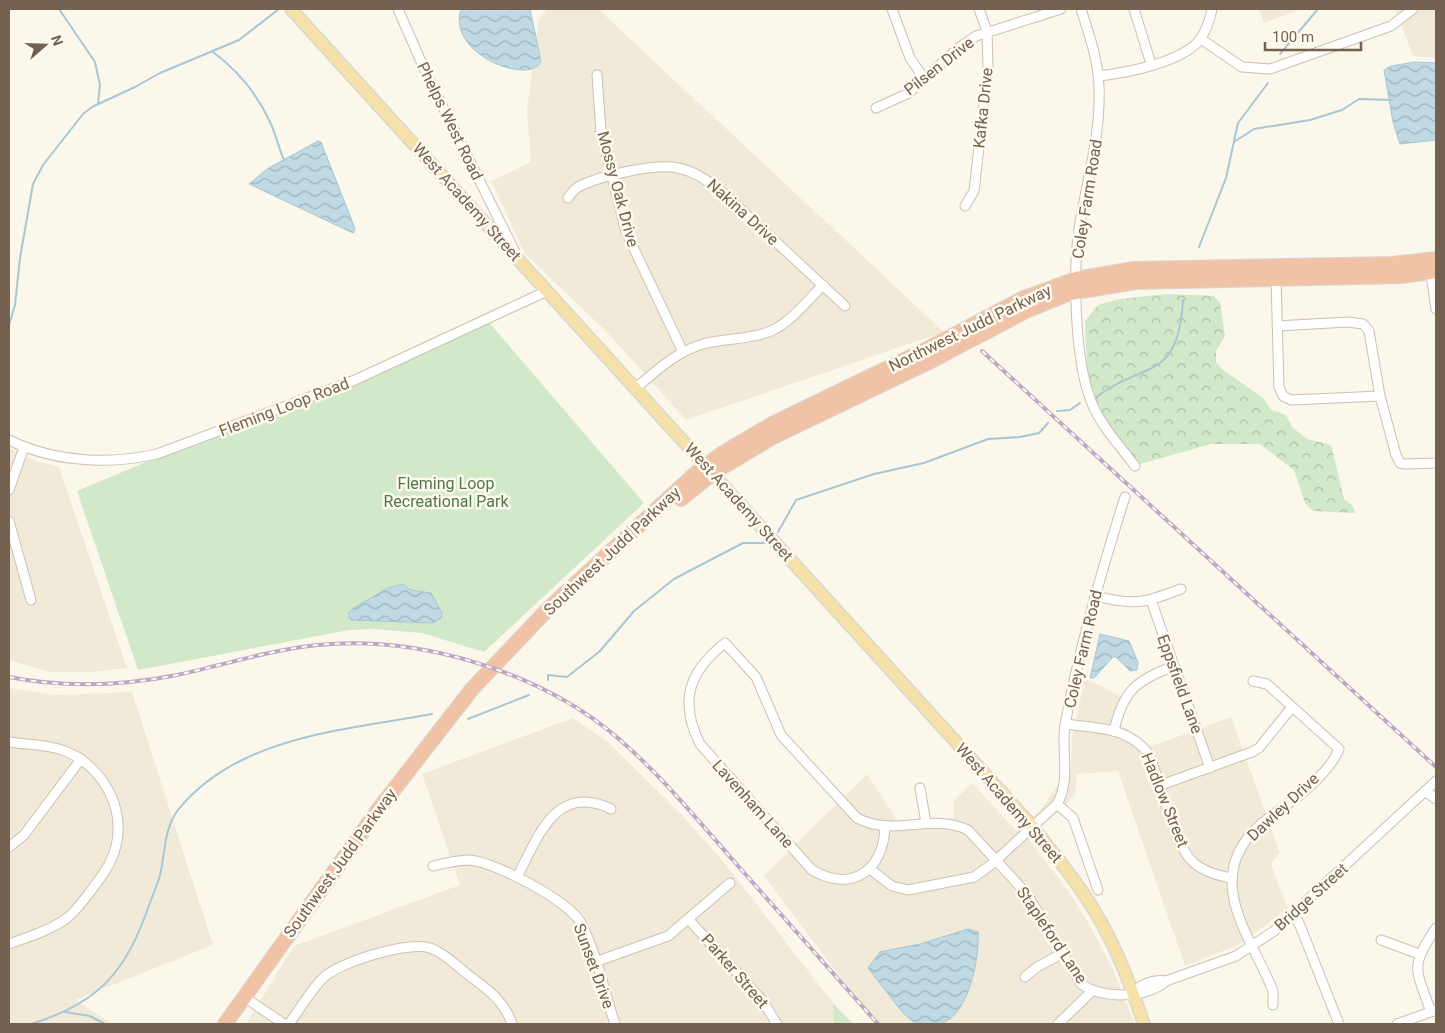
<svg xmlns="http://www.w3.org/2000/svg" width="1445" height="1033" font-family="Roboto,sans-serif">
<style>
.residential{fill:#f2ead9}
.forest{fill:url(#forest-crowns)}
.green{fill:#d1e8c9}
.water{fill:url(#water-waves);stroke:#a6c8d5}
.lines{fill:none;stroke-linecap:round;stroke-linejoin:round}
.stream{stroke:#a6c8d5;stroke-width:2}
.minor-casing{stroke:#cdc0b0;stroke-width:11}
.major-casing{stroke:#dbd6d1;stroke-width:14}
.highway-casing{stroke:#dbd6d1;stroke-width:16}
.minor{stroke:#fff;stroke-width:9}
.major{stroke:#f5e2a8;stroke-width:11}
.highway{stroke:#f1c3a6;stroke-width:14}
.rail-casing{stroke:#bba8c5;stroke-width:4}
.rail{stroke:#fefaf0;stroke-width:2;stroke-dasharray:5.5;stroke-linecap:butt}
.labels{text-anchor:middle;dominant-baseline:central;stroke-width:5;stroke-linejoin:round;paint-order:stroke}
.street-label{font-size:16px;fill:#75614f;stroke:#fefaf0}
.park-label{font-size:16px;fill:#4f7947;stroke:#fefaf0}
</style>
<defs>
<pattern id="forest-crowns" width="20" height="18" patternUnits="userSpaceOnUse" patternTransform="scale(1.25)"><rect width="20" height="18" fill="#d1e8c9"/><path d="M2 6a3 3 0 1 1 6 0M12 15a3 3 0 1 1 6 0" fill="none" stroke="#aebfa6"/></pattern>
<pattern id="water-waves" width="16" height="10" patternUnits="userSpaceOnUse" patternTransform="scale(1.25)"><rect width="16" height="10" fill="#bfdae4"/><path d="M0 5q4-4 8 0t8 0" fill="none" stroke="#a0b4bb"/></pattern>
</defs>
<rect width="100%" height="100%" fill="#fbf7ea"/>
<g class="residential">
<polygon points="547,9 598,9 944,332 686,420 607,332 525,254 491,181 531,162 527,111 538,21"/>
<polygon points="1259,9 1302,9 1264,23"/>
<polygon points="1395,9 1436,9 1436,58 1413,56"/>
<polygon points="9,448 31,459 59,467 127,668 90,672 48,672 9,660"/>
<polygon points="1085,678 1128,700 1122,711 1120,725 1138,736 1150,747 1231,717 1280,853 1273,860 1271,865 1288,909 1238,945 1185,966 1118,771 1077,774 1075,795 1029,839 1071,895 1089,924 1112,967 1135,1024 876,1024 764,876 867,774 901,827 954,818 953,802 972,783 1016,830 1039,812 1071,766 1072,738"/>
<polygon points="9,688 58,695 132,692 213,945 75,1000 112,1024 9,1024"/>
<polygon points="573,718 608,742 682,815 726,865 833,1003 834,1024 246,1024 294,946 460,885 422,774"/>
</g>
<polygon class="forest" points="1167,294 1214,296 1220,303 1225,336 1216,351 1216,362 1222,369 1263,398 1271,410 1286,415 1292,427 1307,439 1331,445 1344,499 1353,506 1355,513 1313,511 1305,503 1294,470 1260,444 1211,444 1140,464 1097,408 1088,390 1085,321 1098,305 1120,299"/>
<g class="green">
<polygon points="487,320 644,503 484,652 422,633 373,629 349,630 138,670 77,491"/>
<polygon points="833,1003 853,1024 834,1024"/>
</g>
<g class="water">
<path d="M 461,9 L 530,9 L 541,61 C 533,86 446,56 461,9 Z"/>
<polygon points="1415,62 1436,63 1436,140 1400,144 1393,122 1384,70 1391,66"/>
<polygon points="318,141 321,142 354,226 355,230 353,233 249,184 267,169"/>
<polygon points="402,584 411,590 431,593 442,613 441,618 433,623 351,620 348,614 352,609 388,588"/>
<polygon points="1100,634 1129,641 1138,662 1137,670 1130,671 1116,657 1113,657 1094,678 1090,678"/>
<path d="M 968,929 L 978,932 C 980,957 969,1017 939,1024 C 933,1026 923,1024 916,1024 L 903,1013 L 868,968 L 880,952 L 920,944 Z"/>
</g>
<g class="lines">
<g class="stream">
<polyline points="59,9 95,62 100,85 98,104"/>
<path d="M 213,52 C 237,70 256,92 269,120 C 276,133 278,147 284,160"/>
<polyline points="1280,54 1318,9"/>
<polyline points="1234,142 1254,129 1310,120 1342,110 1359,99 1392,100"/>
<polyline points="1199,247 1226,178 1238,123 1268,83"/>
<polyline points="9,325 15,305 20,258 33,184 43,165 83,114 92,107 135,87 160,73 239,40 279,9"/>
<path d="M 1094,399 C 1144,359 1178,384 1183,300"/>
<polyline points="1057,411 1070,410 1080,403"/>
<polyline points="778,532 796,500 874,474 924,463 988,439 1020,437 1039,433 1048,423"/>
<polyline points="548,680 548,675 567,677 600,651 634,611 674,579 743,543 766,543"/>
<polyline points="468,719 529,695"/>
<polyline points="65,1012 90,1016 105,1024"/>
<path d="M 31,1024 C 103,1002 127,969 151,900 C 154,892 158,883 160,875 C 165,854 164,828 178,810 C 237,736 346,730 432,714"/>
</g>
<defs>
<g id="minor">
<polyline points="398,9 426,73 515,252"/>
<polyline points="892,9 910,58 925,80"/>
<path d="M 1081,9 C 1089,34 1098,59 1099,86 C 1101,130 1089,174 1081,217 C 1072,262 1074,358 1091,401 C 1100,425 1120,446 1135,466"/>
<polyline points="1134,9 1151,64"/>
<polyline points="1201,39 1242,67 1270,69 1391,26 1413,9"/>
<polyline points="597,75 601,133 626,232 683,352"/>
<path d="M 1098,76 C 1126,73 1185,62 1201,38 C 1207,29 1210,19 1212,9"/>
<polyline points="876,108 909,93 957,49 976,36 1061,9"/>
<path d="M 568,198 C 571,194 574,189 578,187 C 599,176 655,163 678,168 C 694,171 706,180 719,189 L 845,306"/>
<polyline points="965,206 974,191 988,68 987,31 979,9"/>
<polyline points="1430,268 1436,309"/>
<polyline points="1276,278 1279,387 1283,396 1291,400 1380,396"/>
<polyline points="1277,326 1348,322 1363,324 1369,331 1380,396 1396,455 1400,463 1405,464 1436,463"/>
<path d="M 636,388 C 657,370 676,352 703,344 C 725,338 750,340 771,331 C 791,322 807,301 823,285"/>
<path d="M 9,440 C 54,462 109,465 157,454 L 355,380 L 547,291"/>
<polyline points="9,490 24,447"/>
<polyline points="9,521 31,600"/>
<path d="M 1096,596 C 1135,606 1144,603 1181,589"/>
<polyline points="1151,600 1210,768"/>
<path d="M 1253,681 L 1267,684 L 1339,749 C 1333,765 1313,784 1300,795 C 1284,808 1265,818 1252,833 C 1205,884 1253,940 1273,991 L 1273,1005"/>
<path d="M 1066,724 C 1098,729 1127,726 1149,754 C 1158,777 1176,844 1190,859 C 1201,871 1216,875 1231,878"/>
<path d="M 1114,731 C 1123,691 1136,680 1174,666"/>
<path d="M 9,742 C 27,745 48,744 65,751 C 107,768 131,818 111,860 C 106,872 97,882 90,892 C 83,901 76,911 67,918 C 51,930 28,937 9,944"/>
<polyline points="1161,785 1252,752 1259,748 1292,707"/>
<polyline points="920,788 926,823"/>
<polyline points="1425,791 1436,799"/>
<polyline points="1057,804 1073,818 1098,890"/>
<path d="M 885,827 C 883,871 852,893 812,870 L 700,744 C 679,702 688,672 725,643 L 756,677 L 781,735 L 857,818 C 896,838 930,812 968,830 L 1027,894 L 1081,984 C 1103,999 1145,999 1166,981 L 1236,956 L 1274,931 L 1436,781"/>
<polyline points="9,847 24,835 81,759"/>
<path d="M 433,866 C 445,863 457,860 470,860 C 495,862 569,901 581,923 C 597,954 604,991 615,1024"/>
<path d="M 870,869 L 892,886 L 908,890 L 974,877 L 992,864 L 1057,804 C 1071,781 1061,750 1065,725 C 1079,648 1101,572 1125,497"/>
<path d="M 517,877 C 538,838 555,782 611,809"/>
<polyline points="1293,915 1299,923 1339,1024"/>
<polyline points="689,920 762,1000 777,1024"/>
<polyline points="1381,940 1419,954"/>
<polyline points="595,962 668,936 730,883"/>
<polyline points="1025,977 1037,967 1063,953"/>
<path d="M 1133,993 C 1140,984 1154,979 1166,981"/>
<polyline points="244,997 284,1024"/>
<path d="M 1431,1012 C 1416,969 1409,968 1436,928"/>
<path d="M 289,1024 C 300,1009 310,991 323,978 C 339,962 408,941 430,948 C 443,952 457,966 467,974 C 487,989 504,1000 512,1024"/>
<polyline points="1058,1024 1092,991"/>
<polyline points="1397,1024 1436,1010"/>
</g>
<path id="major" d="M 291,9 L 1033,827 C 1057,858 1083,889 1102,924 C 1120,956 1132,990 1144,1024"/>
<g id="highway">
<polyline points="681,499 713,473 773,437 933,360 1028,310 1070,293 1135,282 1402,276 1436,271"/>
<polyline points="225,1024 378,810 472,689 548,609 695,474 723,453 774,423 929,348 1024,298 1076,279 1134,269 1392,264 1436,259"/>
</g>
</defs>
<use href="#minor" class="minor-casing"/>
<use href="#major" class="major-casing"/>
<use href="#highway" class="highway-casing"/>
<use href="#minor" class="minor"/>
<use href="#major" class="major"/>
<use href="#highway" class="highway"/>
<defs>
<g id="rail">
<polyline points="982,351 1436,767"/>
<path d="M 9,677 C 65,688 121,686 177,675 C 224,665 269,650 318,645 C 420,635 541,672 619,739 C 663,777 700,823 739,867 C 785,919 832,972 878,1024"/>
</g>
</defs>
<use href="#rail" class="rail-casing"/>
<use href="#rail" class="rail"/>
</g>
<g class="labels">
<g class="street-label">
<text transform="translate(939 66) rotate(-38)">Pilsen Drive</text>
<text transform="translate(983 108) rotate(-84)">Kafka Drive</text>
<text transform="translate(450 121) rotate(64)">Phelps West Road</text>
<text transform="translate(618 189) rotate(75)">Mossy Oak Drive</text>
<text transform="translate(1087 199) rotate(-81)">Coley Farm Road</text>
<text transform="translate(467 202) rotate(48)">West Academy Street</text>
<text transform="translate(743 212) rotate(42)">Nakina Drive</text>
<text transform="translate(970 328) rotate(-26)">Northwest Judd Parkway</text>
<text transform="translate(284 407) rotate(-21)">Fleming Loop Road</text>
<text transform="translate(739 502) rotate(48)">West Academy Street</text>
<text transform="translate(612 551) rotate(-43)">Southwest Judd Parkway</text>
<text transform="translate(1083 649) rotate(-77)">Coley Farm Road</text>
<text transform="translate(1180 684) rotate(70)">Eppsfield Lane</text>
<text transform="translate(1165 800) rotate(68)">Hadlow Street</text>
<text transform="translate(1009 803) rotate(49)">West Academy Street</text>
<text transform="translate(753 804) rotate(48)">Lavenham Lane</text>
<text transform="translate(1283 807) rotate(-43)">Dawley Drive</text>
<text transform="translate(340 863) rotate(-54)">Southwest Judd Parkway</text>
<text transform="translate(1311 897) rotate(-42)">Bridge Street</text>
<text transform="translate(1052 935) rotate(56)">Stapleford Lane</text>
<text transform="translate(594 966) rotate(70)">Sunset Drive</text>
<text transform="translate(735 971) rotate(49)">Parker Street</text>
</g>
<g class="park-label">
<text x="446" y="483">Fleming Loop<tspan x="446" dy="18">Recreational Park</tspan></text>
</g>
</g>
<rect width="1445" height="1033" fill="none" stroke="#75614f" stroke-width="20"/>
<g transform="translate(45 45) rotate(70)" stroke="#fefaf0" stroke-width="4" paint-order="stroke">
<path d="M0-4L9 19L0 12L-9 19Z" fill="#75614f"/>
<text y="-8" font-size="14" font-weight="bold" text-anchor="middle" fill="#75614f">N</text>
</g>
<path d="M1265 42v8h96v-8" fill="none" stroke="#75614f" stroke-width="2.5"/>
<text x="1272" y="42" font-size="15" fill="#75614f" stroke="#fefaf0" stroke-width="4" paint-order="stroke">100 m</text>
</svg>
